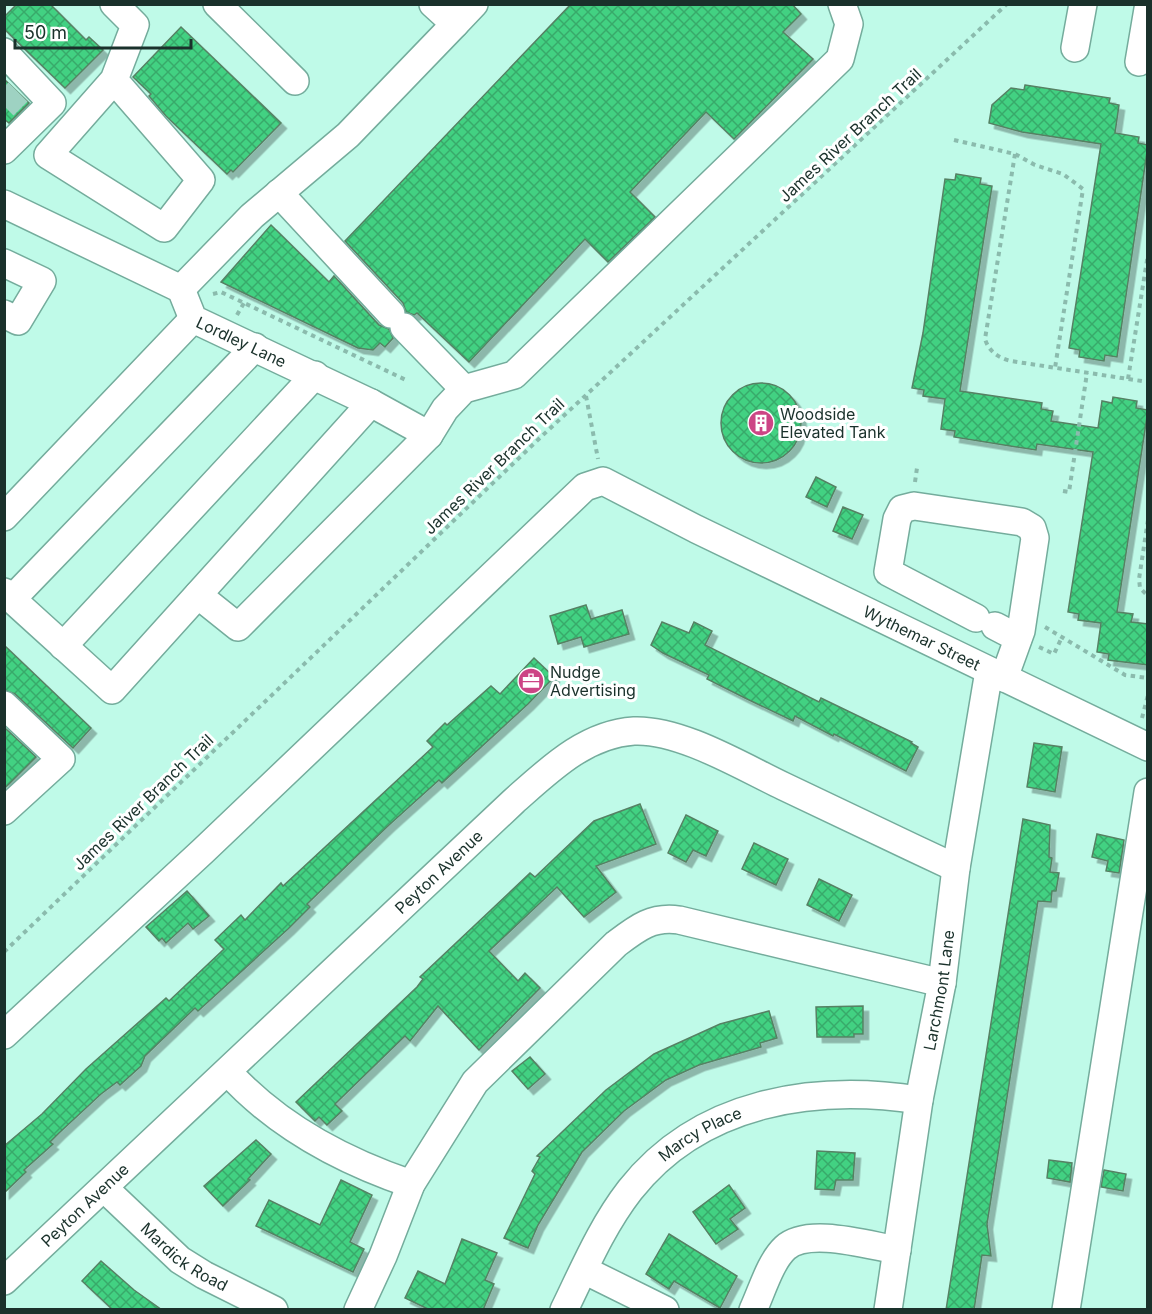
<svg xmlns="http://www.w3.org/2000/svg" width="1152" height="1314" font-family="Inter,sans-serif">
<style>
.building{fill:url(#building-cross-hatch);stroke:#568164;stroke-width:1.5;filter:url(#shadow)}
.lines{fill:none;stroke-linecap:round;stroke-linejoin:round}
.minor-tunnel{stroke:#9ed2c2;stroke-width:27;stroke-dasharray:27 14;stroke-linecap:butt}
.minor-casing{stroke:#74ac9c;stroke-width:30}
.path{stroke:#8bbbad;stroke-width:4;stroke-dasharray:4.5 4.5;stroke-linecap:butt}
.minor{stroke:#fff;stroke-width:27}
.labels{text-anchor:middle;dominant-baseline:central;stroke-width:6;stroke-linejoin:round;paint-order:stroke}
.street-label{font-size:16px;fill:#1a312b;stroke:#fff}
.poi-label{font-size:16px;fill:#1a312b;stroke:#fff;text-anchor:start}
</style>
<defs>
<pattern id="building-cross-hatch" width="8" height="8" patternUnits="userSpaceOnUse" patternTransform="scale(1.5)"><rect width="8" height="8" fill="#43d182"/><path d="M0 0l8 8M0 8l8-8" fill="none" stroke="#37aa6b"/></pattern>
<filter id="shadow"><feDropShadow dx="5.5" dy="5.5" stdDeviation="0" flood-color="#0004"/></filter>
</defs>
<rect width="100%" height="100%" fill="#bffae8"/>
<g class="building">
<polygon points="17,4 50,4 86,40 89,37 103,50 65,88 4,29 4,17"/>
<polygon points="571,4 792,4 801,14 783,32 813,59 734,139 706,112 630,192 655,217 608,262 585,239 469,362 417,313 414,315 406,312 403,303 345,241"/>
<polygon points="181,27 281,123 233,172 231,170 227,174 166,116 149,96 151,94 133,77"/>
<polygon points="4,79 29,103 9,123 4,119"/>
<polygon points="1025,85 1110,98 1109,103 1119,105 1115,133 1139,137 1138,143 1148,145 1117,357 1105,355 1104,361 1079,357 1080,350 1069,348 1101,144 1022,132 989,123 992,105 1011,88 1024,90"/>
<polygon points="956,174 981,178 980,184 992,186 960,391 1042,403 1041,409 1053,411 1051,421 1098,428 1102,401 1112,403 1113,397 1137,401 1136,408 1148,410 1117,612 1133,614 1131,622 1148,624 1148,665 1108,660 1109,654 1097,652 1101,623 1078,620 1079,614 1068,612 1093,452 1037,444 1036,450 954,437 955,431 941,429 945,399 923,396 924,390 912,388 923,333 945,179 955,180"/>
<polygon points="271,225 329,282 334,276 379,325 389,329 393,338 385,347 380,343 373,350 358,348 221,282"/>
<circle cx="761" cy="423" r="40"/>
<polygon points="816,477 836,487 827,507 806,497"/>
<polygon points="843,507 863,515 852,539 833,531"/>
<polygon points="586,605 591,619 622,610 629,634 584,647 581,637 558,644 550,616"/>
<polygon points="662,622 689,633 694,622 712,631 705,645 819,702 821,698 912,742 911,743 918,747 906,771 834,734 833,736 795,716 793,721 745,698 707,679 709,675 663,653 651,645"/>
<polygon points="4,645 91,728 73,748 15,694 4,690"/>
<polygon points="534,658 554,677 528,704 442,783 439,780 389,825 307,904 310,907 288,929 198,1011 195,1008 145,1056 141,1066 120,1085 117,1082 101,1094 59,1133 50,1142 53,1144 24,1170 26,1172 4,1193 4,1146 42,1114 86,1069 166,998 169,1001 224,949 215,940 241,915 245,920 281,883 283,886 433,747 427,741 445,723 447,725 491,686 500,694"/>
<polygon points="4,727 36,757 4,789"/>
<polygon points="1034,743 1062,747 1055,792 1027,787"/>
<polygon points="640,804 656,844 596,866 616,892 584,917 557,887 489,951 518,981 525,973 540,988 479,1050 438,1006 410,1041 405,1036 335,1104 342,1111 327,1125 319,1117 315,1121 296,1102 417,987 423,979 420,977 530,873 535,877 594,821"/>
<polygon points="686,815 718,831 706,856 693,850 686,862 668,853"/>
<polygon points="1023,819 1050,825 1049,857 1052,858 1050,872 1059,873 1056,891 1052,891 1051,902 1038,901 987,1224 991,1256 982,1255 974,1310 946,1310"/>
<polygon points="1097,834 1124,840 1119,873 1106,871 1108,861 1092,857"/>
<polygon points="754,843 788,859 776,885 742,869"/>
<polygon points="819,879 852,895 839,921 807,905"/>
<polygon points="187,891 209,916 193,929 188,923 166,943 162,938 159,941 146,927"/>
<polygon points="863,1006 863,1034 854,1034 854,1037 817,1037 816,1007"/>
<polygon points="769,1011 777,1038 760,1043 761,1047 699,1065 666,1080 624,1111 582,1152 538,1225 528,1248 504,1238 535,1174 532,1171 540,1157 537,1156 606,1090 654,1054 720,1024"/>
<polygon points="530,1057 545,1074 528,1089 512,1071"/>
<polygon points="256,1140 271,1154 248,1179 250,1180 223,1206 204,1186"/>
<polygon points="817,1151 855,1153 853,1180 836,1180 834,1190 815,1189"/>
<polygon points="1049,1160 1072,1163 1070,1182 1047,1178"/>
<polygon points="1104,1170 1126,1174 1123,1191 1101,1187"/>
<polygon points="341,1180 372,1195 350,1242 364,1249 353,1272 256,1226 269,1200 320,1225"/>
<polygon points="729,1185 745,1208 730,1219 738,1229 716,1244 693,1212"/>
<polygon points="669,1234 737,1276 720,1308 674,1281 669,1289 646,1274"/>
<polygon points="462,1239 497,1253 485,1280 494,1284 483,1310 430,1310 405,1298 418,1271 445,1284"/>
<polygon points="101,1261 134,1290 162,1310 113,1310 82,1281"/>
</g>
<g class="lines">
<polyline class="minor-tunnel" points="4,106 18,92"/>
<defs>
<g id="minor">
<polyline points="217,4 295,81"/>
<polyline points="433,4 455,24 474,4"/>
<polyline points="1075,48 1083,4"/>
<polyline points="4,52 52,103 4,150"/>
<polyline points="1139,62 1148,9"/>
<polyline points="114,80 201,180 164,228 48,155 114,80 135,25 114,4"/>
<polyline points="279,193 391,314"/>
<path id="s1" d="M 4,204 L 181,289 L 193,319 L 371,403 L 429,435"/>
<polyline points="4,263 42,281 18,321 4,314"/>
<polyline points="181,289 252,216 348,135 455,24"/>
<polyline points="404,327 464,389"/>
<polyline points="4,517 193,319"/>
<polyline points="4,592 112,690 371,403"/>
<polyline points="198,595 238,627 429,435 445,409 464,389 514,375 840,59 849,24 842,4"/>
<polyline points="12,599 255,347"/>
<polyline points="976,618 888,572 897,519 902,509 914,506 1022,522 1032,528 1035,538 1021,631 1004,678"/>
<polyline points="995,626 1018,638"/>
<polyline points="63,646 315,375"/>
<polyline points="4,705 61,759 4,811"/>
<path id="s2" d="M 4,1035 L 203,851 L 585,487 L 603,481 L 696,529 L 1148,747"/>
<path d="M 228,1072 C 277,1126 343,1161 411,1184"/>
<path id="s3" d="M 105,1189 L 180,1260 L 204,1275 L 274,1310"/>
<polyline points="584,1270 665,1310"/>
<path id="s4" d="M 4,1281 L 514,801 C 548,771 585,734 634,731 C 680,729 741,766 783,786 C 840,813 898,841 956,868"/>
<path d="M 358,1310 L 383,1256 L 411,1184 L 475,1082 L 616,944 C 637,928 652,916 679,920 L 942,983"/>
<path id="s5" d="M 564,1310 C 584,1269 602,1226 630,1190 C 700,1101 814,1084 919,1100"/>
<path d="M 753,1310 C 762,1291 770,1262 785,1248 C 808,1227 867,1245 897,1250"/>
<path id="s6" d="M 888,1310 L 919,1100 L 942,983 L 956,868 L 989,671"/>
<polyline points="1066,1310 1148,792"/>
</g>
</defs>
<use href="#minor" class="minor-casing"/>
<g class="path">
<polyline points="954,140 1015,154 1035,165 1063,174 1083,189 1055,368"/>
<path d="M 1015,154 L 985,339 C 989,352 999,358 1011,361 L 1148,382"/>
<polyline points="213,294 221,292 408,381"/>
<polyline points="237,315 244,303"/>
<polyline points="1128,379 1148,254"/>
<polyline points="586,396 598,459"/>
<polyline points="915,482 917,468"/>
<polyline points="1063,491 1069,492 1087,373"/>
<polyline points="1148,520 1139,579 1140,588 1148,596"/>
<polyline points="1045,627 1125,675 1148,678"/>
<polyline points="1039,647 1054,654 1062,637"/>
<polyline points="1142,718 1148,695"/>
<polyline points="4,952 543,435 1007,4"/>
</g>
<use href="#minor" class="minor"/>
</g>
<defs>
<symbol id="building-disc" viewBox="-11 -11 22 22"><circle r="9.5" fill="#cc4585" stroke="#fff"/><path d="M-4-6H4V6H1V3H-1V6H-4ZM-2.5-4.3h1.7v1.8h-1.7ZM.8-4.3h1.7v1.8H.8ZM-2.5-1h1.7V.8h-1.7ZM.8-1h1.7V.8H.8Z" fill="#fff"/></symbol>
<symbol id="office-disc" viewBox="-11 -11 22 22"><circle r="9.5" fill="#cc4585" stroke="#fff"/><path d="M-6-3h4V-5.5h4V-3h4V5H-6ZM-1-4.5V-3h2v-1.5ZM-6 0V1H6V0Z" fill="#fff"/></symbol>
</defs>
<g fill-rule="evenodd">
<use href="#building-disc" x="746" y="408" width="30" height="30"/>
<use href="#office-disc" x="516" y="666" width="30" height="30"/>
</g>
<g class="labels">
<g class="street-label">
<text transform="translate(850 135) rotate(-43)">James River Branch Trail</text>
<text stroke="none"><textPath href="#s1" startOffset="282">Lordley Lane</textPath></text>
<text transform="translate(494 466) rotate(-44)">James River Branch Trail</text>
<text stroke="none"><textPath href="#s2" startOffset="1173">Wythemar Street</textPath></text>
<text transform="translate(143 802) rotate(-44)">James River Branch Trail</text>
<text stroke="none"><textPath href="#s4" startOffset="597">Peyton Avenue</textPath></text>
<text stroke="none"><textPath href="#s6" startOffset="324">Larchmont Lane</textPath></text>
<text stroke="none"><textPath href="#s5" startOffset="228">Marcy Place</textPath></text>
<text stroke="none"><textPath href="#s4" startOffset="111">Peyton Avenue</textPath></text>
<text stroke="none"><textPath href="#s3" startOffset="105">Mardick Road</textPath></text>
</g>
<g class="poi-label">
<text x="780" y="414">Woodside<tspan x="780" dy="18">Elevated Tank</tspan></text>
<text x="550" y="672">Nudge<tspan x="550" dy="18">Advertising</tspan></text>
</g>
</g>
<rect width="1152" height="1314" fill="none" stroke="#1a312b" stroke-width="12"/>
<path d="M15 39v9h176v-9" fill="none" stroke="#1a312b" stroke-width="3"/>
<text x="24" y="39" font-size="18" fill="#1a312b" stroke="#ffffff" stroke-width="4.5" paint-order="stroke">50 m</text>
</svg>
